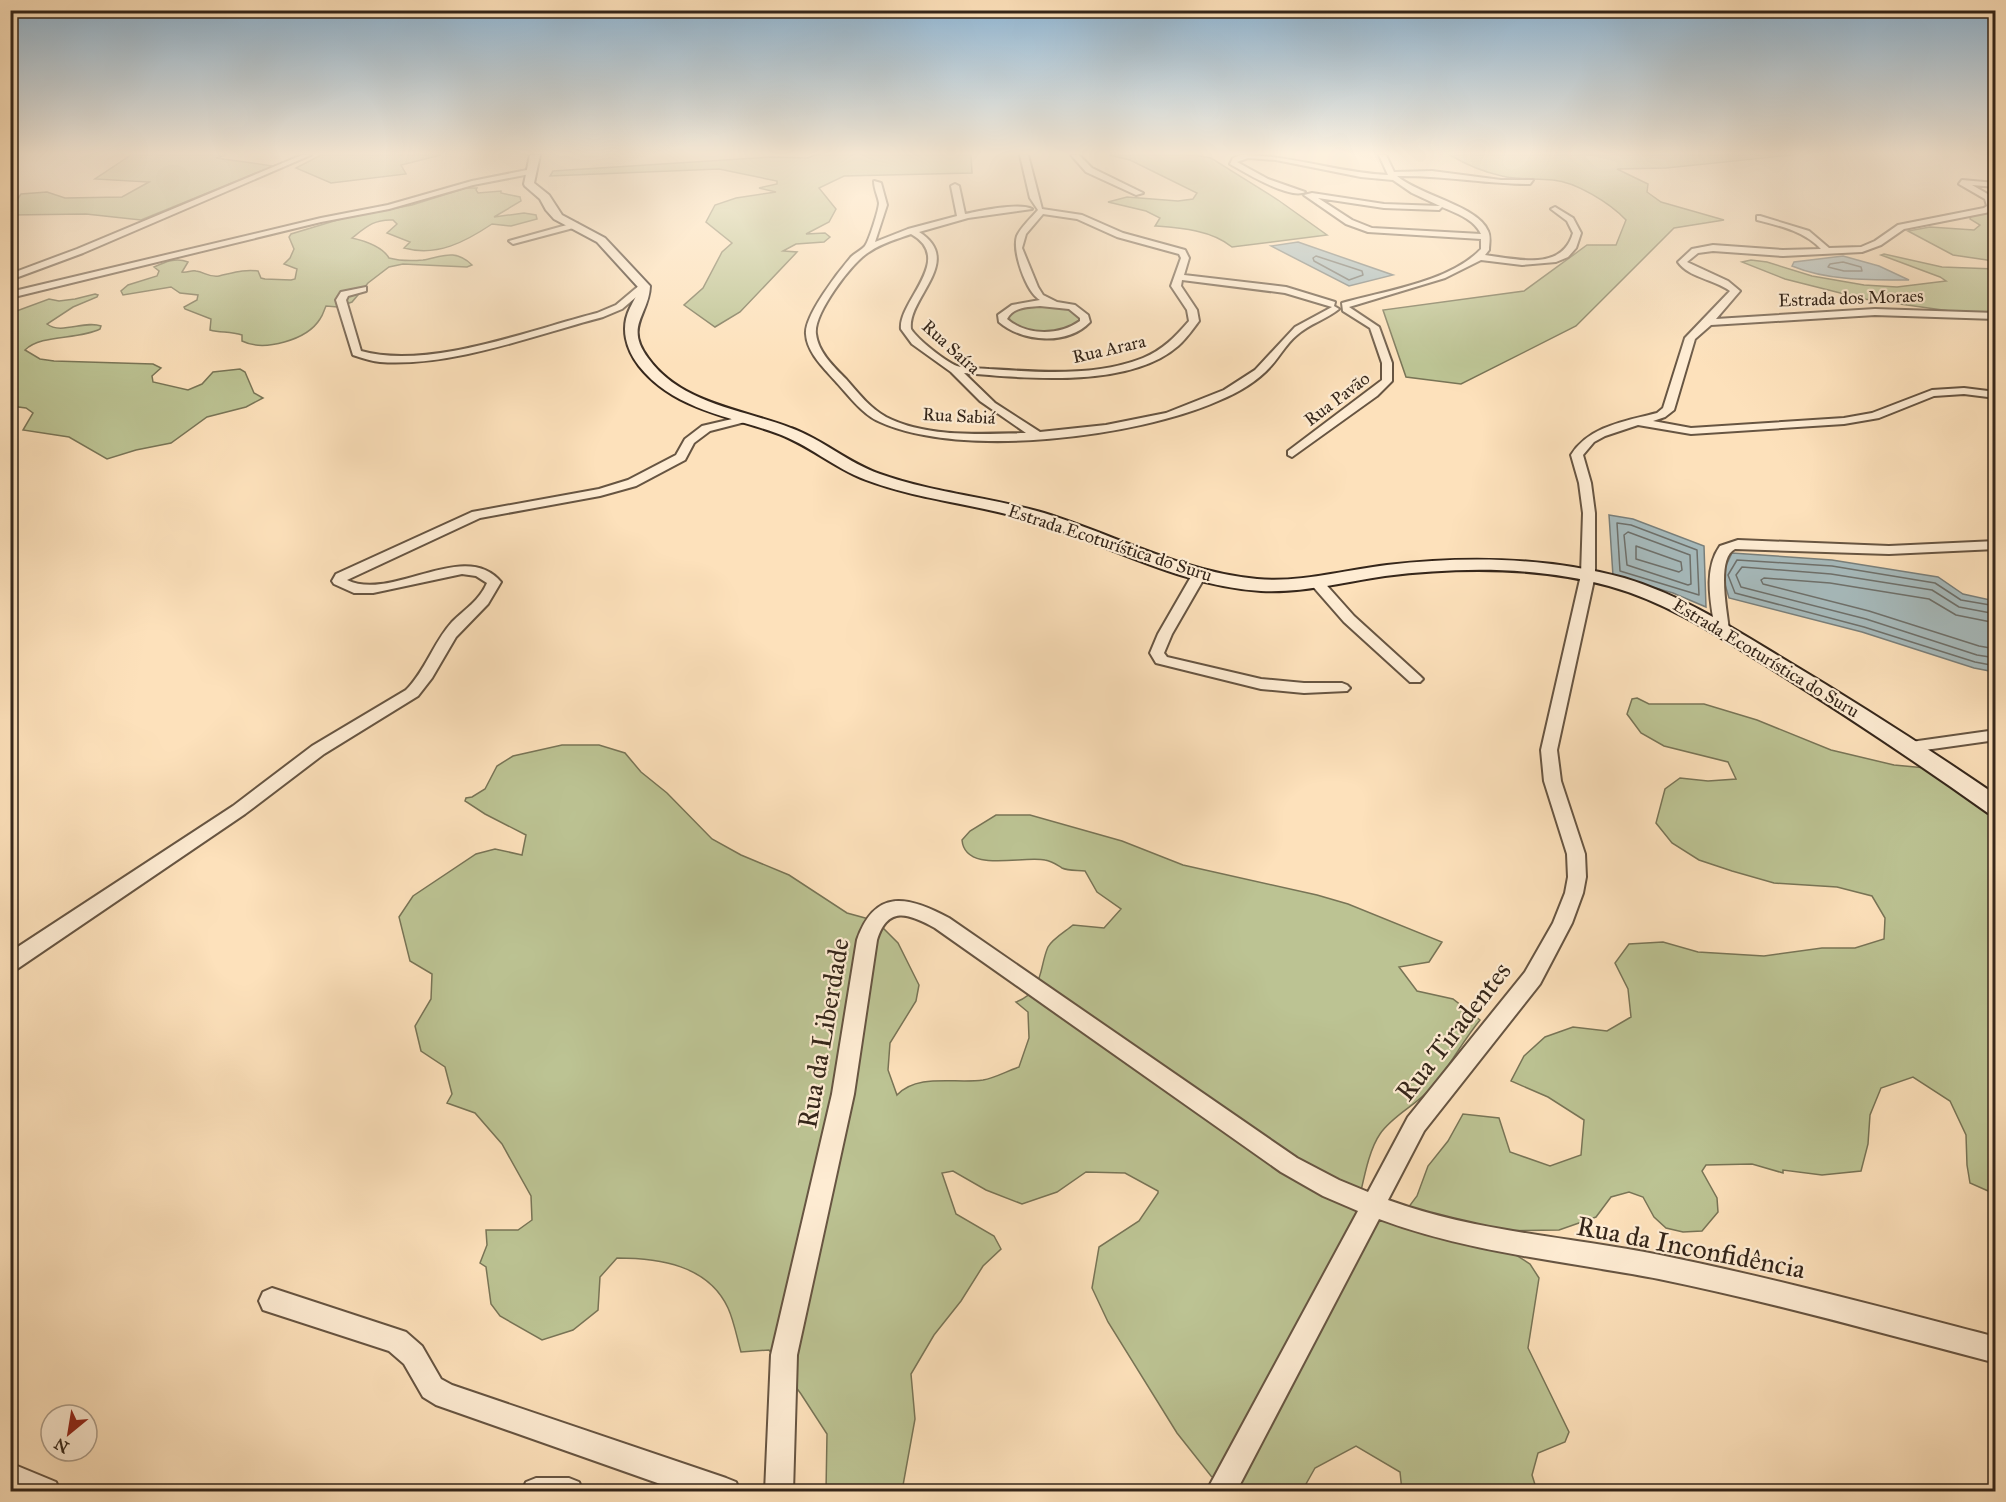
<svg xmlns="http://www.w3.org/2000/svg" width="2006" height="1502" font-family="'IM FELL Great Primer',serif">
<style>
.green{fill:#bcc393;stroke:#787456;stroke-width:1.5}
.water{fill:#a6babc;stroke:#797f7b;stroke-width:1.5}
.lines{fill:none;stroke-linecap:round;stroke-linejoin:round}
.shore{stroke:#6e706b;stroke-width:1.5}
.street-casing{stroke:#675542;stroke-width:4}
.secondary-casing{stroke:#35261a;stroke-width:4}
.street{fill:#feecd3;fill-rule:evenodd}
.secondary{fill:#feecd3;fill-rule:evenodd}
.labels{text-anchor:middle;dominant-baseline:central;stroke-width:4.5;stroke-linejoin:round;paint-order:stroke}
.far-street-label{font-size:18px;fill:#35261a;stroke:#feecd3}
.near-street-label{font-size:27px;fill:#35261a;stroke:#feecd3}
</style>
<rect width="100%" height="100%" fill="#fde1bb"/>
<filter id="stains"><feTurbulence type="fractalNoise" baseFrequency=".00333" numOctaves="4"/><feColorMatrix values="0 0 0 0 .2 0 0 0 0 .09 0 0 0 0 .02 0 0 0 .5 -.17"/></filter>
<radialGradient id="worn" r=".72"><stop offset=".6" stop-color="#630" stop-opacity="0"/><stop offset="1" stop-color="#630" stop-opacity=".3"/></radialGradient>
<g class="green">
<polygon points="131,155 226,155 216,158 273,166 141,220 86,214 11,215 11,205 15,203 21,194 47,192 65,198 122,197 149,182 95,179"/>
<polygon points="321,155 441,155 401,165 406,174 331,183 296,168"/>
<polygon points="816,155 971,155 972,173 844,176 819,188 836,209 829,222 806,234 825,233 830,237 824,242 796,244 783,251 797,252 740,312 715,327 684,305 703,288 722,252 732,243 706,222 715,205 736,198 776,192 759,188 777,184 777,181 719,169 550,176 553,171 770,157 807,158"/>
<path d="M 1109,155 L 1195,155 L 1211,158 L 1278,200 L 1327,235 L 1232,247 C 1211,230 1181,228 1155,226 L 1160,218 L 1146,211 L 1108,202 L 1127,197 L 1178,201 L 1193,199 L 1197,193 L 1130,160 Z"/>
<path d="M 1450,155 L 1793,155 L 1666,168 L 1617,169 L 1648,184 L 1647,192 L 1661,202 L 1724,220 L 1674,228 L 1576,326 L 1461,384 L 1406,377 L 1383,310 L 1524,291 L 1587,245 L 1616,245 L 1626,220 C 1610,203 1576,182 1553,180 C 1536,178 1518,180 1502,176 C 1484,172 1465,164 1450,155 Z"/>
<path d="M 466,188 L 477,188 L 476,190 L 478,193 L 501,191 L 501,193 L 520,197 L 521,201 L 494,217 L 524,213 L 536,215 L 537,219 L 511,226 L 492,224 C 465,242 437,257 404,248 L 410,242 L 387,233 L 397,224 L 393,220 C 374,219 366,227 352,238 C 365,241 382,246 389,258 C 400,261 411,261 423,260 C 441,257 455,248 472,265 L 467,267 L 403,264 L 389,267 L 368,283 L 352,302 L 338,307 L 326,306 C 324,310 323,315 320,319 C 307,340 264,352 242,341 L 242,335 C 230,331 221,333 210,330 L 211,319 L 185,309 L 184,307 L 197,300 L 198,295 L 180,293 L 171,287 L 123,295 L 121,291 L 128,285 L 157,276 L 159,271 L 154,267 C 165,262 176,257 188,262 L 182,272 C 187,273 191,270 196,271 C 204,272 210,278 219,276 C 233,273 244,269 258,271 L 261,278 L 265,279 L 291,280 L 295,279 L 297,269 L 284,264 L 290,258 L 294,249 L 289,237 L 291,234 L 344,218 L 412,205 Z"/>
<polygon points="1986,213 1995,215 1995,264 1987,260 1953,255 1908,231 1930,227 1974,230 1980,225 1970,219 1971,216"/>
<polygon points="1884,254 1942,267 1995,269 1995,312 1957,312 1864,299 1785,279 1742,262 1751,260 1767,262 1812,276 1864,285 1897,287 1946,281 1940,277 1881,255"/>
<path d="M 95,294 L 98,295 L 97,297 L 73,307 L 47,324 C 61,335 85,320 101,326 L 100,329 C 78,340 41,334 25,350 L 40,359 L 54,361 L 153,364 L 161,368 L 152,376 L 153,382 L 188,390 L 202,384 L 213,372 L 240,369 L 245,372 L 254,393 L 263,398 L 246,407 L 207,417 L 171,443 L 136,450 L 107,459 L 69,437 L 23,430 L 33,413 L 26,408 L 11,406 L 11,313 L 49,299 L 59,301 L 75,299 Z"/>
<path d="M 1038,305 L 1069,308 L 1080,316 L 1081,320 C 1066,338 1025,335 1010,321 L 1009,316 L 1018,309 Z"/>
<path d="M 1637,698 L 1649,704 L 1704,704 L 1757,720 L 1831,750 L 1894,765 L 1926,768 L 1995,802 L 1995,1194 L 1970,1183 L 1967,1165 L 1966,1135 L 1950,1101 L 1913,1077 L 1881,1088 L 1870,1115 L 1868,1144 L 1861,1171 L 1822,1175 L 1783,1170 L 1783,1173 L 1752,1164 L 1706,1165 L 1702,1171 L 1717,1198 L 1718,1212 L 1702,1231 L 1683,1232 L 1666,1228 L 1654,1217 L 1643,1197 L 1629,1192 L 1611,1197 L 1596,1217 L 1559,1230 L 1496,1231 L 1497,1243 L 1530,1264 L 1539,1278 L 1528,1348 L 1569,1432 L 1565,1442 L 1538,1453 L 1532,1475 L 1537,1491 L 1402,1491 L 1400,1472 L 1356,1446 L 1315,1468 L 1302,1491 L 1231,1492 L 1211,1476 L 1177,1433 L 1108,1322 L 1092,1288 L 1099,1247 L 1139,1221 L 1158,1193 L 1158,1191 L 1125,1173 L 1086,1172 L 1057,1192 L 1022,1204 L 986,1190 L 953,1171 L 942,1173 L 956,1214 L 994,1236 L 1001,1249 L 983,1266 L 961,1301 L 934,1335 L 911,1374 L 915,1419 L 902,1491 L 826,1491 L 827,1434 L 801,1394 L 769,1350 L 741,1352 C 737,1338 734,1321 728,1308 C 708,1265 659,1258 617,1258 L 600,1277 L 598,1310 L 573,1330 L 542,1340 L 500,1316 L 491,1304 L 486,1267 L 480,1263 L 487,1245 L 486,1230 L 518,1230 L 532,1220 L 531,1196 L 502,1144 L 475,1113 L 447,1103 L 452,1094 L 445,1067 L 421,1051 L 415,1026 L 431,999 L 432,974 L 410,961 L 399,917 L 413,896 L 476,854 L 495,849 L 522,855 L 526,835 L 485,814 L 465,801 L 466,798 L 472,797 L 485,789 L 497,766 L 513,756 L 562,745 L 599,745 L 625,753 L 641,772 L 667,793 L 712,839 L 741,855 L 789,875 L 847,913 L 876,921 L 898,943 L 919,985 L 916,1001 L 890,1043 L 888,1070 L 897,1095 C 918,1073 955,1084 983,1080 C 995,1078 1007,1071 1019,1067 L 1029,1038 L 1028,1012 L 1016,1002 C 1044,992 1039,967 1048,947 C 1052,939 1066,931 1073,925 L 1104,928 L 1121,909 L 1097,892 L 1085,871 C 1078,870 1068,871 1062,868 C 1057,865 1052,861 1045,860 C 1023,855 965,874 962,840 L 970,831 L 996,815 L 1030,815 L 1122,841 L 1183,865 L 1317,895 L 1348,904 L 1442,942 L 1429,962 L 1399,967 L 1417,991 L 1453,999 L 1480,1020 C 1462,1042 1450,1066 1432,1087 C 1417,1105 1393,1115 1380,1134 C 1368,1151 1363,1184 1358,1204 L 1396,1224 L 1417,1196 L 1428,1166 L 1448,1141 L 1463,1114 L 1499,1118 L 1510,1152 L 1550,1166 L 1581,1155 L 1584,1120 L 1548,1097 L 1511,1081 L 1524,1056 L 1545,1037 L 1573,1027 L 1607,1031 L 1631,1017 L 1628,989 L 1615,963 L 1629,944 L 1663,942 L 1698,952 L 1764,956 L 1822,948 L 1855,948 L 1884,939 L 1885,918 L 1872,896 L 1837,887 L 1774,883 L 1732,871 L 1699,860 L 1672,843 L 1656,823 L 1665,789 L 1680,778 L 1708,781 L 1736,779 L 1728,762 L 1664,746 L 1641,733 L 1627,714 L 1632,699 Z"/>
</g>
<g class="water">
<polygon points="1298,242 1393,275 1349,286 1271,246"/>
<path d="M 1843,256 L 1879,266 L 1909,280 C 1871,280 1828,281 1792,266 L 1794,262 Z"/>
<polygon points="1609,515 1633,519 1704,546 1706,607 1673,593 1613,576"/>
<polygon points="1732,553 1832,560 1938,577 1963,594 1995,601 1995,672 1974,668 1862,632 1729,598 1722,574"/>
</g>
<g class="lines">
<g class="shore">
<polygon points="1316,256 1362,271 1363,275 1349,280 1314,261 1313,258"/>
<polygon points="1843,262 1861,267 1862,271 1844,271 1828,267 1830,264"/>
<polygon points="1617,523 1631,525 1697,550 1699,595 1620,571"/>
<polygon points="1628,532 1690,555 1691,584 1688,585 1627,565 1624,535"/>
<polygon points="1636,546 1681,562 1682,570 1679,572 1636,559"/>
<polyline points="1996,606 1961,600 1935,583 1832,566 1737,560 1728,575 1735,593 1864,627 1975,662 1996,666"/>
<polyline points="1996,614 1959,607 1932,590 1831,574 1742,567 1736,575 1741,587 1866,619 1977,655 1996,658"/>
<polyline points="1996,623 1956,615 1929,599 1830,583 1764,578 1761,580 1763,584 1869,611 1979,646 1996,649"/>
</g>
<defs>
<g id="street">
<polygon points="302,155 311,155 83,253 10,280 10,274 77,249"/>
<path d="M 1020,155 L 1028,155 L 1042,209 L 1082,215 L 1123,233 L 1185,250 L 1189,258 L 1184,275 L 1286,287 L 1335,302 L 1334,306 L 1339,309 C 1327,319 1309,324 1297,335 C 1286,344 1280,356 1271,366 C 1257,382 1237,393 1218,401 C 1137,437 962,459 880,422 C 863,415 850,397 837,383 C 825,369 807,353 806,334 C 804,316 839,271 851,257 C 855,253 862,250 865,246 C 869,241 879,209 879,203 C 878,196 874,189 874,181 L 881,183 L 887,205 L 875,242 L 908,229 L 957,216 L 951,186 L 955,184 L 959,186 L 965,214 C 979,211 1020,202 1032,209 L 968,218 L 919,232 C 965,261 907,298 911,329 C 918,340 945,361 957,366 C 966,369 979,368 989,369 C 1039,372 1095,377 1143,358 C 1163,350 1176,336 1189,321 L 1187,310 L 1171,286 L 1181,258 L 1179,254 L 1117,237 L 1077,219 L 1043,214 L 1026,234 L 1022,248 L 1038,287 L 1043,295 L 1057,302 L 1075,305 L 1088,315 L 1090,322 C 1067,346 1022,342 999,322 L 998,315 L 1012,305 L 1040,300 C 1026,292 1012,251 1017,236 C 1021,227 1031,218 1038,210 L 1030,198 ZM 911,234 C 956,259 898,301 901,329 L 912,344 L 951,372 L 980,401 L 1026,433 C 982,434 927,438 886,417 C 870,408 858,393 846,379 C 834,367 818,352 816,334 C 813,314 852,262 869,252 C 882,243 897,239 911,234 ZM 1182,280 L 1285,293 L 1332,307 L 1295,327 L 1255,370 L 1224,390 L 1166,413 L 1106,425 L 1040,432 L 995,403 L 964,373 C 1025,378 1129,389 1178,346 C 1186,339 1193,329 1199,321 L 1197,310 L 1181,286 ZM 1040,306 L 1069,309 L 1080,318 L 1080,321 C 1059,336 1027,336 1007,319 C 1013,307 1028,307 1040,306 Z"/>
<polygon points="1071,155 1079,155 1092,168 1143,193 1136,195 1086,172"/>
<path d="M 1241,155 C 1291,155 1338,173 1388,175 L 1379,155 L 1386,155 L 1394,172 L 1432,171 L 1501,180 L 1533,180 L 1530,184 C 1485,184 1442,175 1397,176 C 1419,195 1478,206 1488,231 C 1491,237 1489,244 1489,250 L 1485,255 C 1516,259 1562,272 1573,233 L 1567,221 L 1551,209 L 1555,207 L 1573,218 L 1581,233 L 1576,248 L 1568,257 L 1556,262 L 1522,265 L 1481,260 L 1445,278 L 1349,307 L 1379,327 L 1392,363 L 1392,381 L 1377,396 L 1292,457 L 1288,455 L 1288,451 L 1382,380 L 1382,363 L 1370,328 L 1343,311 L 1342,303 C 1384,291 1450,282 1481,249 L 1481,239 L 1368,232 L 1346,224 L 1304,195 L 1312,193 L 1384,204 L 1440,206 L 1412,193 L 1393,180 L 1361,177 L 1276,160 L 1248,158 L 1237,162 L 1268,179 L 1305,192 C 1290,200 1244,172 1230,164 L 1233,158 ZM 1318,198 L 1384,208 L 1439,210 L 1442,207 C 1456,213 1474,219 1481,234 L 1372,228 L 1352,220 Z"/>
<polygon points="532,169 535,173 473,185 389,209 321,222 10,298 10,292 321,218 388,205 472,181"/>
<path d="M 1962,180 L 1996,183 L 1996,187 L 1972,185 L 1991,196 L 1995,206 L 1990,212 L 1904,229 L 1881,245 L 1862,252 L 1783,256 L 1713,251 L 1698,253 L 1687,262 L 1728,281 L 1740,291 L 1716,319 L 1875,309 L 1996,313 L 1996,319 L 1875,315 L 1711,325 L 1695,339 L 1674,410 L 1665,417 L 1653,421 L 1691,428 L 1844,418 L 1872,413 L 1932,390 L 1964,388 L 1996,392 L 1996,398 L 1964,394 L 1934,396 L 1879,418 L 1844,424 L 1691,434 L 1638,425 L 1605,436 L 1594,442 L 1583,455 L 1591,483 L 1595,513 L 1595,575 L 1557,750 L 1561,781 L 1585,854 L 1586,877 L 1583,893 L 1572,923 L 1540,984 L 1424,1131 L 1388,1200 C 1476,1232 1570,1237 1660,1255 C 1773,1278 1884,1308 1996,1337 L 1996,1363 C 1884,1334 1772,1302 1659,1279 C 1565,1261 1470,1253 1379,1219 L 1236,1492 L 1206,1492 L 1358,1211 L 1323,1196 L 1281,1172 L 935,928 C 909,914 888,905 877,940 L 854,1094 L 797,1355 L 793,1492 L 765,1492 L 771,1355 L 832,1094 L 857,940 C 875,888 908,896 949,918 L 1297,1158 L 1339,1180 L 1368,1192 L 1408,1117 L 1525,972 L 1553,923 L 1565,893 L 1568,877 L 1567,854 L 1544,781 L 1541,750 L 1581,575 L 1583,513 L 1579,483 L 1571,455 C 1589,426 1626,421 1657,413 L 1663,408 L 1685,338 L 1730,291 C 1714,279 1689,278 1678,262 L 1692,249 L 1713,245 L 1783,250 L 1821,249 C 1804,231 1780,226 1757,220 L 1757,216 L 1760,216 L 1809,231 L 1829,248 L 1861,247 L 1875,241 L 1898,225 L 1984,208 L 1987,206 L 1985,199 L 1959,184 Z"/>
<polygon points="574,223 577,223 577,227 513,244 509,241"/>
<path d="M 641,284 L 649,286 L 622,309 L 603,317 C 534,335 453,367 380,362 C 371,361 362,358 353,355 L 336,300 L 341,292 L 366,287 L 366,291 L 348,296 L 346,300 L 361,351 C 428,370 530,330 597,313 L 616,305 Z"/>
<path d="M 745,416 L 749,417 L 749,421 L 710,431 L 694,443 L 685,460 L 636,486 L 600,496 L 480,518 L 347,580 C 392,602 465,538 501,582 L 488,604 L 456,637 L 432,678 L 418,696 L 324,754 L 245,814 L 17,969 L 10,971 L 10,952 L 233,806 L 312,746 L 406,690 C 426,670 433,643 452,622 C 464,610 480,600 487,583 L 476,576 L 462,574 L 373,593 L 354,593 L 334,584 L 332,581 L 336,574 L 472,512 L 599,489 L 628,480 L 676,455 L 685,439 L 702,426 Z"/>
<path d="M 1738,540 L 1889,546 L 1996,541 L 1996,549 L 1889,554 L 1735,549 C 1716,558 1727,611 1729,630 L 1722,634 L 1715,630 C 1711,603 1703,570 1720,546 Z"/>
<polygon points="1199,571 1206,575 1172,634 1164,653 1167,657 1261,679 1304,683 1342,683 1347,685 1350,688 1347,691 1304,693 1261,689 1156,663 1150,653 1158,634 1192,575"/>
<polygon points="1316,578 1321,579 1354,616 1420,676 1423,679 1420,682 1410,682 1344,622 1309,582"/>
<polygon points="1996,730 1996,740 1911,752 1905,751 1903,747 1905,743 1911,742"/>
<polygon points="272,1288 406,1332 422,1346 441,1379 452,1385 726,1478 736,1482 740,1492 683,1492 436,1405 423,1397 404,1364 389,1351 263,1310 259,1301 263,1292"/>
<polygon points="10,1463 56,1482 60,1492 10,1491"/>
<polygon points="536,1478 569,1478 579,1482 583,1492 522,1492 526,1482"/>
</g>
<path id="secondary" d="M 530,155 L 540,155 L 534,183 L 549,195 L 562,215 L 605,238 L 650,286 C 649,315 624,326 648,358 C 681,404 742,409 791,428 C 822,439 848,463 880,474 C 933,493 990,497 1044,513 C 1115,535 1182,572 1257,579 C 1301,583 1344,570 1387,565 C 1466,556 1547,557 1624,578 C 1681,595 1731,627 1782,658 C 1854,701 1926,747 1996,795 L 1996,815 L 1988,813 C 1916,762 1843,713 1767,666 C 1717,635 1667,602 1609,586 C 1536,566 1459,567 1385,576 C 1344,582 1303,593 1261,591 C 1180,586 1108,544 1032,521 C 977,504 919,500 866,480 C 834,468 808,444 776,433 C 728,416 673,409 639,366 C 626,349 620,328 630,308 C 634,300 637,296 638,287 L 597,242 L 554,219 L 546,210 L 540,199 L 525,186 L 524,184 Z"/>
</defs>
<use href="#street" class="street-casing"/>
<use href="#secondary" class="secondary-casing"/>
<use href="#street" class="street"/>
<use href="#secondary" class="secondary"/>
</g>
<linearGradient id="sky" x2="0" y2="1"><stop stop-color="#8db6d6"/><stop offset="0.42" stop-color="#fef2e0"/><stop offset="1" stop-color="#fef2e0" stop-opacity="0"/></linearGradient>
<rect width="2006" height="365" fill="url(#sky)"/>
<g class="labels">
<g class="far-street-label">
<text transform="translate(1851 298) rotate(-2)">Estrada dos Moraes</text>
<text transform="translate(951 347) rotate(42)">Rua Saíra</text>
<text transform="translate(1109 349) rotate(-13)">Rua Arara</text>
<text transform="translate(1337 399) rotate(-37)">Rua Pavão</text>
<text transform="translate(959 416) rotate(3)">Rua Sabiá</text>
<text transform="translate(1110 543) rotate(18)">Estrada Ecoturística do Suru</text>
<text transform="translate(1766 658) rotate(31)">Estrada Ecoturística do Suru</text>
</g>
<g class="near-street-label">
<text transform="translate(1453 1031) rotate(-52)">Rua Tiradentes</text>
<text transform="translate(823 1033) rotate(-80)">Rua da Liberdade</text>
<text transform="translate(1691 1247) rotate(11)">Rua da Inconfidência</text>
</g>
</g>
<rect width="2006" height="1502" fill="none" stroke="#fde1bb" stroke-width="36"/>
<rect x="12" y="12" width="1982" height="1478" fill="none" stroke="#35261a" stroke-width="3"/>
<rect x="18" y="18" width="1970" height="1466" fill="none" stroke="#35261a" stroke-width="1.5"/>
<g transform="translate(69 1433) rotate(210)"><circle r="28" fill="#feecd3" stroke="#ae9d89" stroke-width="1.5"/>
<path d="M0-4.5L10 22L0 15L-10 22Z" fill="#8f2418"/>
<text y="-9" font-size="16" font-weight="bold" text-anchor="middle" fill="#35261a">N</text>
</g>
<rect width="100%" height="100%" filter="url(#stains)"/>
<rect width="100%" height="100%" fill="url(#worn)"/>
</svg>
